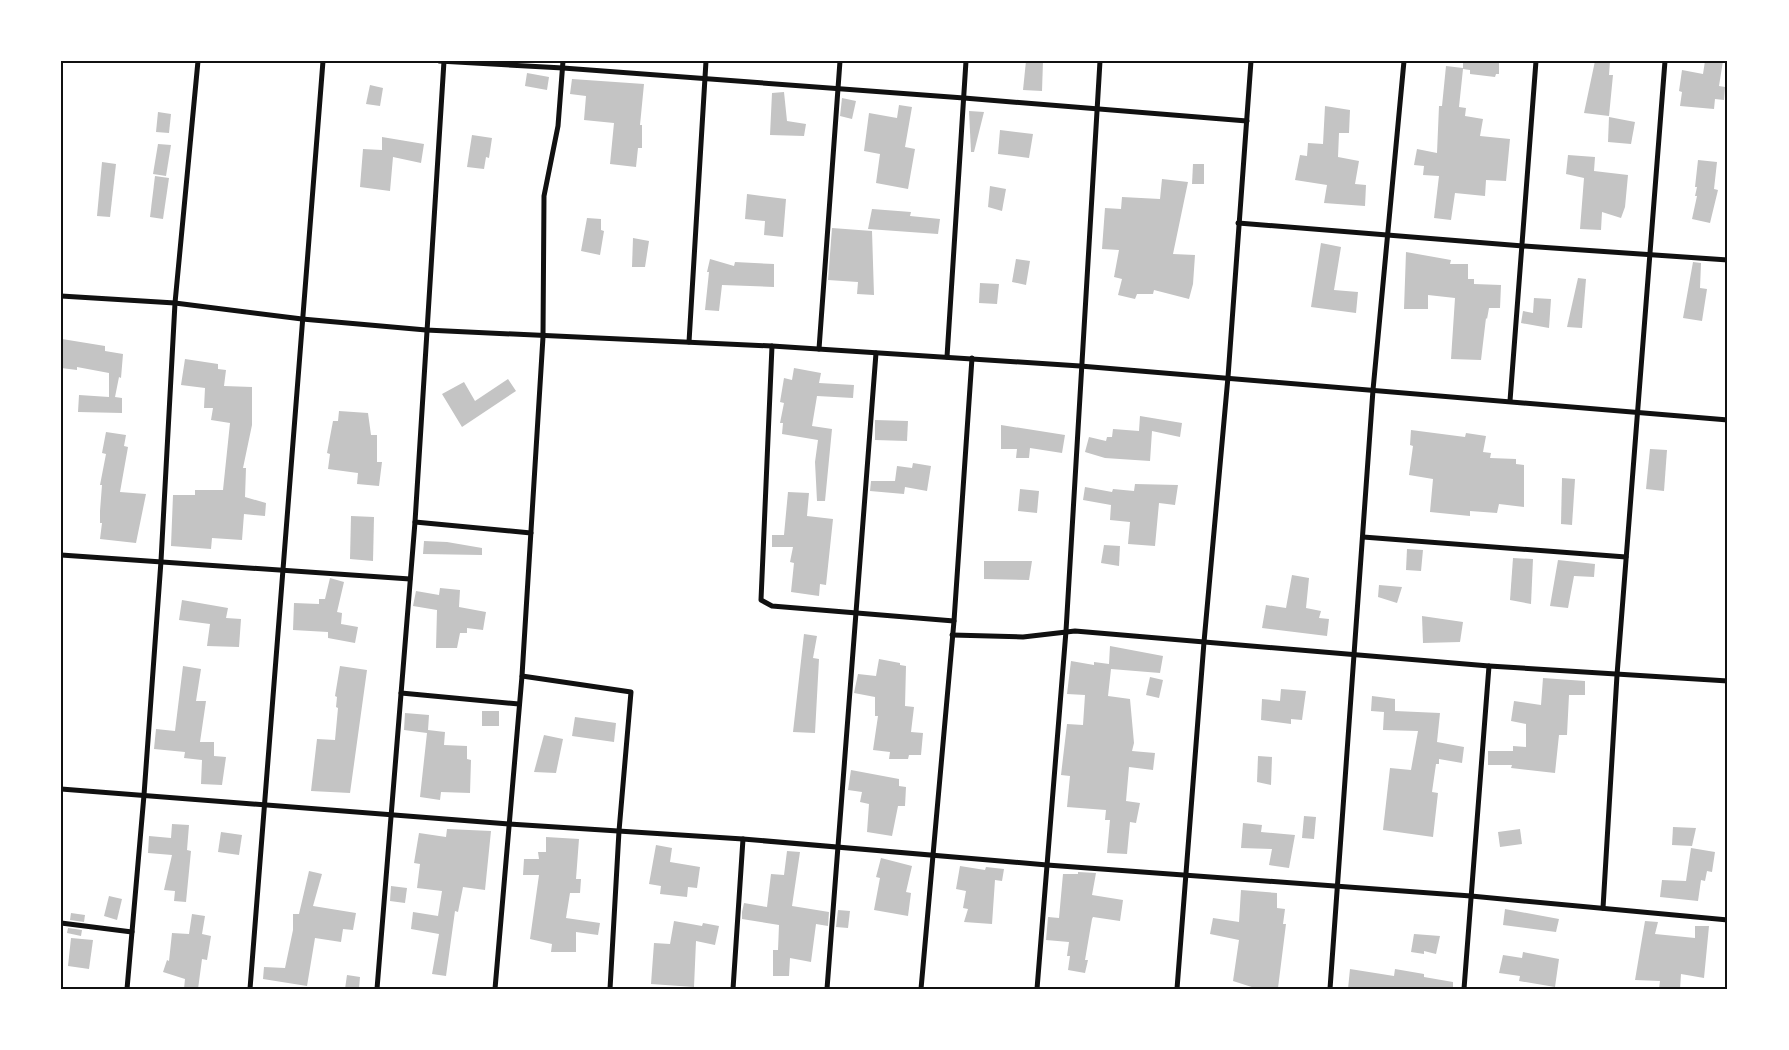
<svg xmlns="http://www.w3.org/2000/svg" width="1789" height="1050" font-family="Jost,sans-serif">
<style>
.building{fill:#c4c4c4}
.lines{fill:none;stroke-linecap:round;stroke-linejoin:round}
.minor{stroke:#111;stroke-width:5}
.neatline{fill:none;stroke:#111;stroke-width:2}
</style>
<rect width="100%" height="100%" fill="#fff"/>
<g class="building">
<polygon points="1026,61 1043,61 1042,91 1023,90"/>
<polygon points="1463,61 1499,61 1499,74 1496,74 1495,77 1470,74 1470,70 1463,69 1459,107 1466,108 1465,116 1483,119 1480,136 1510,139 1506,181 1486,180 1485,196 1455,193 1451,220 1434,218 1439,176 1423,175 1424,166 1414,165 1417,149 1437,153 1439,106 1442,106 1446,66 1463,68"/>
<polygon points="1595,61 1610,61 1609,75 1613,75 1609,116 1584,113"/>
<polygon points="1705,61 1723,61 1719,86 1725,87 1724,100 1715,99 1714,109 1680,106 1682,92 1679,91 1682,70 1703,74"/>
<polygon points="527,73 549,77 547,90 525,86"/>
<polygon points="572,79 644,84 640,125 642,125 642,148 638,148 636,167 610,164 614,123 584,120 586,96 570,94"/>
<polygon points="370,85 383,88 380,106 366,104"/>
<polygon points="784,92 787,121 806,124 804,136 770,135 772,93"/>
<polygon points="842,98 856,101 852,119 840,116"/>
<polygon points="899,105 912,107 905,147 915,149 908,189 876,183 880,154 864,151 869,113 897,118"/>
<polygon points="1325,106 1350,110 1349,133 1339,133 1338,157 1359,161 1355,184 1366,185 1365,206 1324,203 1327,185 1295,180 1300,155 1307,156 1308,143 1323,144"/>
<polygon points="969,111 984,112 974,152 971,152"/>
<polygon points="158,112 171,114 169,133 156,132"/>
<polygon points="1609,117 1635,122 1631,144 1608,142"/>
<polygon points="1000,130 1033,134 1029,158 998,154"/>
<polygon points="472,135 492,138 489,158 486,157 484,169 467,167"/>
<polygon points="382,137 424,144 421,163 393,157 390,191 360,187 363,149 382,150"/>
<polygon points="158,144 171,145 166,176 153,174"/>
<polygon points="1568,155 1595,157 1594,171 1628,175 1625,207 1621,218 1602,212 1601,230 1580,229 1584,178 1566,174"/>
<polygon points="1698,160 1717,162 1714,189 1718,190 1710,223 1692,219 1697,196 1695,196 1697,187 1695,187"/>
<polygon points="102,162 116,164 110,217 97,216"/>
<polygon points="1193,164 1204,164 1204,184 1192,184"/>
<polygon points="155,176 169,178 163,219 150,217"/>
<polygon points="1162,179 1188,182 1173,254 1195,255 1193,284 1189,299 1154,290 1153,294 1137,294 1135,299 1118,295 1122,279 1114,277 1119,250 1102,249 1105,208 1121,209 1122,197 1160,199"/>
<polygon points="990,186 1006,189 1002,211 988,207"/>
<polygon points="747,194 786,199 783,237 764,235 765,221 745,219"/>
<polygon points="872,209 911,212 910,216 940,219 938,234 868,229"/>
<polygon points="587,218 601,219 601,230 604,231 600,255 581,251"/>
<polygon points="832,228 872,231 874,295 857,294 858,282 828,280"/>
<polygon points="633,238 649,241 645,267 632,267"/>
<polygon points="1321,243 1341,247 1334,290 1358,292 1356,313 1311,307"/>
<polygon points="1406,252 1451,260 1450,264 1468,264 1468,279 1474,279 1474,284 1501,285 1500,308 1489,308 1487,319 1486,318 1481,360 1451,359 1455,298 1428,295 1428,309 1404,309"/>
<polygon points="710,259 734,266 735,262 774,264 774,287 722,285 719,311 705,310 709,272 707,272"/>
<polygon points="1016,259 1030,261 1026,285 1012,282"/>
<polygon points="1693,262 1701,263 1700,288 1707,289 1702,321 1683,318"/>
<polygon points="1578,278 1586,279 1582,328 1567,327"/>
<polygon points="980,283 999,284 997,304 979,303"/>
<polygon points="1534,298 1551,299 1549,328 1521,323 1523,311 1533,313"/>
<polygon points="62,339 105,346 105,351 123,354 121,378 119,377 115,397 122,398 122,413 78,412 79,395 109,397 109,373 77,367 77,370 61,368"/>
<polygon points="185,359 218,364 218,369 226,370 224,386 252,387 252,425 243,468 246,468 245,497 266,503 265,516 244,514 242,540 212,538 211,549 171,546 173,495 195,495 195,490 223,490 230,423 211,420 213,408 204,408 205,388 181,385"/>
<polygon points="794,368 821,373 819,383 854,385 853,398 817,396 812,426 832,429 825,501 817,501 815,462 818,440 782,434 783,423 780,423 784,403 780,402 784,378 792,380"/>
<polygon points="508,379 516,391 462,427 442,394 464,382 475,401"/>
<polygon points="339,411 368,413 371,435 377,435 377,462 382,462 379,486 357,484 358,473 328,469 330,454 327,453 333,421 338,421"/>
<polygon points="1140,416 1182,423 1180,437 1152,431 1150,461 1105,458 1085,452 1089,437 1106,441 1107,437 1112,437 1113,429 1139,431"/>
<polygon points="875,420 908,421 907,441 875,440"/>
<polygon points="1001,425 1065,435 1062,453 1030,448 1029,458 1016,458 1017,449 1001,449"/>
<polygon points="1411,430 1465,437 1466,433 1486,436 1483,452 1491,453 1490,458 1516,459 1516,464 1524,465 1524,507 1499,504 1497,513 1470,511 1470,516 1430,512 1433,479 1409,475 1413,446 1410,445"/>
<polygon points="106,432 126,435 124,446 128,447 120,492 146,494 136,543 100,539 102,523 100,523 100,511 102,485 100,485 106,454 102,453"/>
<polygon points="1650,449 1667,450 1664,491 1646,489"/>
<polygon points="913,463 931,466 927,491 905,487 904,494 870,491 871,481 895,481 897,466 912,468"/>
<polygon points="1562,478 1575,479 1572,525 1561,524"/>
<polygon points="1135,484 1178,485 1175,505 1159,503 1155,546 1128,544 1130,522 1110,520 1111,505 1083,500 1085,487 1112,492 1113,489 1134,491"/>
<polygon points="1020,489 1039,491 1037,513 1018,511"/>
<polygon points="788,492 809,493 807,516 833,519 826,585 820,584 819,596 791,592 794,563 790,562 793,547 772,547 772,535 784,535"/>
<polygon points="351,516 374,517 373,561 350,559"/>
<polygon points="424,541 447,542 482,548 482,555 423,554"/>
<polygon points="1104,545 1120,546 1119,566 1101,563"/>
<polygon points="1407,549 1423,550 1421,571 1406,570"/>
<polygon points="1513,558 1533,559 1531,604 1510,600"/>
<polygon points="1558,560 1595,564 1594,577 1574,576 1568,608 1550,606"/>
<polygon points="984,561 1032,561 1029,580 984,579"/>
<polygon points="1292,575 1309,578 1306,608 1321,611 1319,618 1329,619 1327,636 1262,628 1266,605 1286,608"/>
<polygon points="330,578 344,582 337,612 342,613 341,624 358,627 355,643 328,638 328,632 293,630 294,603 319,604 319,599 325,599"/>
<polygon points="1379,585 1402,587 1397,603 1378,597"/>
<polygon points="440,588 460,590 459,607 486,612 483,630 467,628 467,633 460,633 457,648 436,648 437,610 413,606 416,591 439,595"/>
<polygon points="182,600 228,608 226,618 241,619 239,647 207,646 210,624 179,620"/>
<polygon points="1422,616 1463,622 1460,642 1423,643"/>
<polygon points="804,634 817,636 813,658 819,659 815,733 793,732"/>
<polygon points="1110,646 1163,656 1160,673 1111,669 1108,696 1130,699 1134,743 1132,751 1155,753 1153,770 1129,767 1126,801 1140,803 1136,823 1130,822 1127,854 1107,853 1110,820 1105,820 1106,810 1067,807 1070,776 1061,775 1067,724 1083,725 1085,695 1067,694 1071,661 1094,665 1094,662 1109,664"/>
<polygon points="879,659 900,663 900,665 906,666 905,706 914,707 911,732 923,733 921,755 909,755 908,759 889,759 890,752 873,750 878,716 875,716 875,697 854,693 858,674 876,676"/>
<polygon points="183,666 201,669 196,701 206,701 200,742 214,742 214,756 226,757 222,785 201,784 202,760 184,758 185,752 154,749 156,729 175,731"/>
<polygon points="340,666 367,670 350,793 311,791 317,739 335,740 338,708 336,707 337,697 335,696"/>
<polygon points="1150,677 1163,680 1159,698 1146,695"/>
<polygon points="1543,678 1585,681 1585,695 1569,695 1567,735 1559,735 1555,773 1511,768 1512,765 1488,765 1488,751 1513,751 1513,746 1526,747 1526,724 1511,721 1514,701 1541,705"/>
<polygon points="1281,689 1306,691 1302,720 1291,719 1291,724 1261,720 1262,699 1280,701"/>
<polygon points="1372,696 1395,699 1395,711 1440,713 1437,742 1464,747 1462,763 1439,759 1439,764 1436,764 1432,792 1438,793 1433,837 1383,830 1390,768 1411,770 1418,731 1383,730 1384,712 1371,711"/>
<rect x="482" y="711" width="17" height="15"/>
<polygon points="405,713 429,715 428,730 445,732 444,745 467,746 467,759 471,760 470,793 441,792 440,800 420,797 427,733 404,730"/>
<polygon points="575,717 616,723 614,742 572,736"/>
<polygon points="544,735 563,739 556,773 534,772"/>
<polygon points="1258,756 1272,757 1271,785 1257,782"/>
<polygon points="851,770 899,779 899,786 906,787 905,806 898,806 892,836 867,832 869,804 860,802 862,792 848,790"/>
<polygon points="1304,816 1316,817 1314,839 1302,838"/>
<polygon points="1243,823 1262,825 1261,832 1295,835 1289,868 1269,865 1272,849 1241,848"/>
<polygon points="172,824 189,825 187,850 191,851 186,902 174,901 175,891 164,890 172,855 148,853 149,836 171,838"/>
<polygon points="1673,827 1696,828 1692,846 1672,845"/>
<polygon points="447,829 491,831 485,890 463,887 458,912 455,911 446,976 432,974 439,934 411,929 413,912 438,916 442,891 417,888 420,864 414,863 419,833 446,837"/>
<polygon points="1520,829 1522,844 1500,847 1498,832"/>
<polygon points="221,832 242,835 239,855 218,852"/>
<polygon points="546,837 579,839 576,879 581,879 580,893 570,893 566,918 600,923 598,935 576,932 576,952 551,952 552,944 530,939 539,875 523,875 524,859 539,859 538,852 546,852"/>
<polygon points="656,845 672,848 670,862 700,867 697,888 688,887 687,897 660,894 661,886 649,884"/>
<polygon points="1691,848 1715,852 1712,872 1707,871 1705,881 1701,880 1698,901 1660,897 1662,880 1686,881"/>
<polygon points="787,851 800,852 792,906 829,912 828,926 816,924 811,962 790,958 789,976 773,976 773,950 778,950 779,925 742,919 742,912 744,903 767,907 771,874 784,875"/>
<polygon points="881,858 912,866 906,892 911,893 908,916 874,910 880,878 876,877"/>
<polygon points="960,866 985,870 986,867 1004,869 1002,881 995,880 992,924 964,922 968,909 963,908 966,891 956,889"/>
<polygon points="309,871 322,874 313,906 356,913 353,930 343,929 341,942 315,938 307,986 263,979 264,967 285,968 293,930 293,914 299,914"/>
<polygon points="1078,872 1096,873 1092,895 1123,900 1120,921 1093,917 1092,919 1085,960 1088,960 1085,973 1068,970 1070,956 1067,956 1069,942 1046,940 1048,917 1059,918 1063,874 1078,874"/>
<polygon points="391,886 407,888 405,903 390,901"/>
<polygon points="1241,890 1277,893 1277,908 1285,909 1283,924 1286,924 1278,988 1258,989 1233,981 1239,940 1210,934 1213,918 1239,922"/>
<polygon points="109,896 122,899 117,920 104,916"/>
<polygon points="1505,909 1559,919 1556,932 1503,925"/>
<polygon points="838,910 850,911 848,928 836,927"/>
<polygon points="71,913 85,915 84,922 70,920"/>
<polygon points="192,914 205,916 202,934 211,936 207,960 202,959 198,989 184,989 185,979 163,972 167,960 169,961 172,933 189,934"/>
<polygon points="674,921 702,926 703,923 719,926 715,945 696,941 694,987 651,984 654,943 670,944"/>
<polygon points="1645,921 1658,922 1655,934 1695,938 1695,926 1709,926 1704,978 1681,974 1680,989 1659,989 1660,981 1635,980"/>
<polygon points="68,928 82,930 81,936 67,933"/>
<polygon points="1414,934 1440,936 1436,954 1424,951 1424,954 1411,952"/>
<polygon points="71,938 93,940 89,969 68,966"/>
<polygon points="1523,952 1559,959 1555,987 1519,981 1520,976 1499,973 1503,955 1522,958"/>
<polygon points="1350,969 1394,976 1395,969 1424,974 1424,977 1453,982 1453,989 1348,989"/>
<polygon points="347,975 360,977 359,989 345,989"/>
</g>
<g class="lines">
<g class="minor">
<polyline points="439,61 563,68 964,98 1247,121"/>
<polyline points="1238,223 1523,246 1728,260"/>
<polyline points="61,296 175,303 302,319 426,330 772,346 1080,366 1728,420"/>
<polyline points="689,342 706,61"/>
<polyline points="772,346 761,600 772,606 954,621"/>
<polyline points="819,349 840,61"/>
<polyline points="947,357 966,61"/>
<polyline points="1510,401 1536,61"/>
<polyline points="415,522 531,533"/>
<polyline points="1363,537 1626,557"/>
<polyline points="61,555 410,579"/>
<polyline points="952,635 1023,637 1075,631 1489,666 1728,681"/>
<polyline points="522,676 631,692 619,831 610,989"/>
<polyline points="401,693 519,704"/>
<polyline points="61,789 509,824 743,839 1047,865 1471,896 1728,920"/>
<polyline points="1603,908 1617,675 1665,61"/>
<polyline points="61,923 132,932"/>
<polyline points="127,989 144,795 161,561 175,303 198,61"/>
<polyline points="250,989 323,61"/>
<polyline points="377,989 415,522 444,61"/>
<polyline points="495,989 522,676 543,337 544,196 558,126 563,61"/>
<polyline points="733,989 743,839"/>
<polyline points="827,989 876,353"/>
<polyline points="921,989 954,621 972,358"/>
<polyline points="1037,989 1066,631 1100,61"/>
<polyline points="1177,989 1204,642 1228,377 1251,61"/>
<polyline points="1330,989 1373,390 1404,61"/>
<polyline points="1464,989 1489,666"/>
</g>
</g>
<rect width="1789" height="1050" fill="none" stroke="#ffffff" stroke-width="125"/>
<rect x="62" y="62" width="1664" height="926" class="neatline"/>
</svg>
